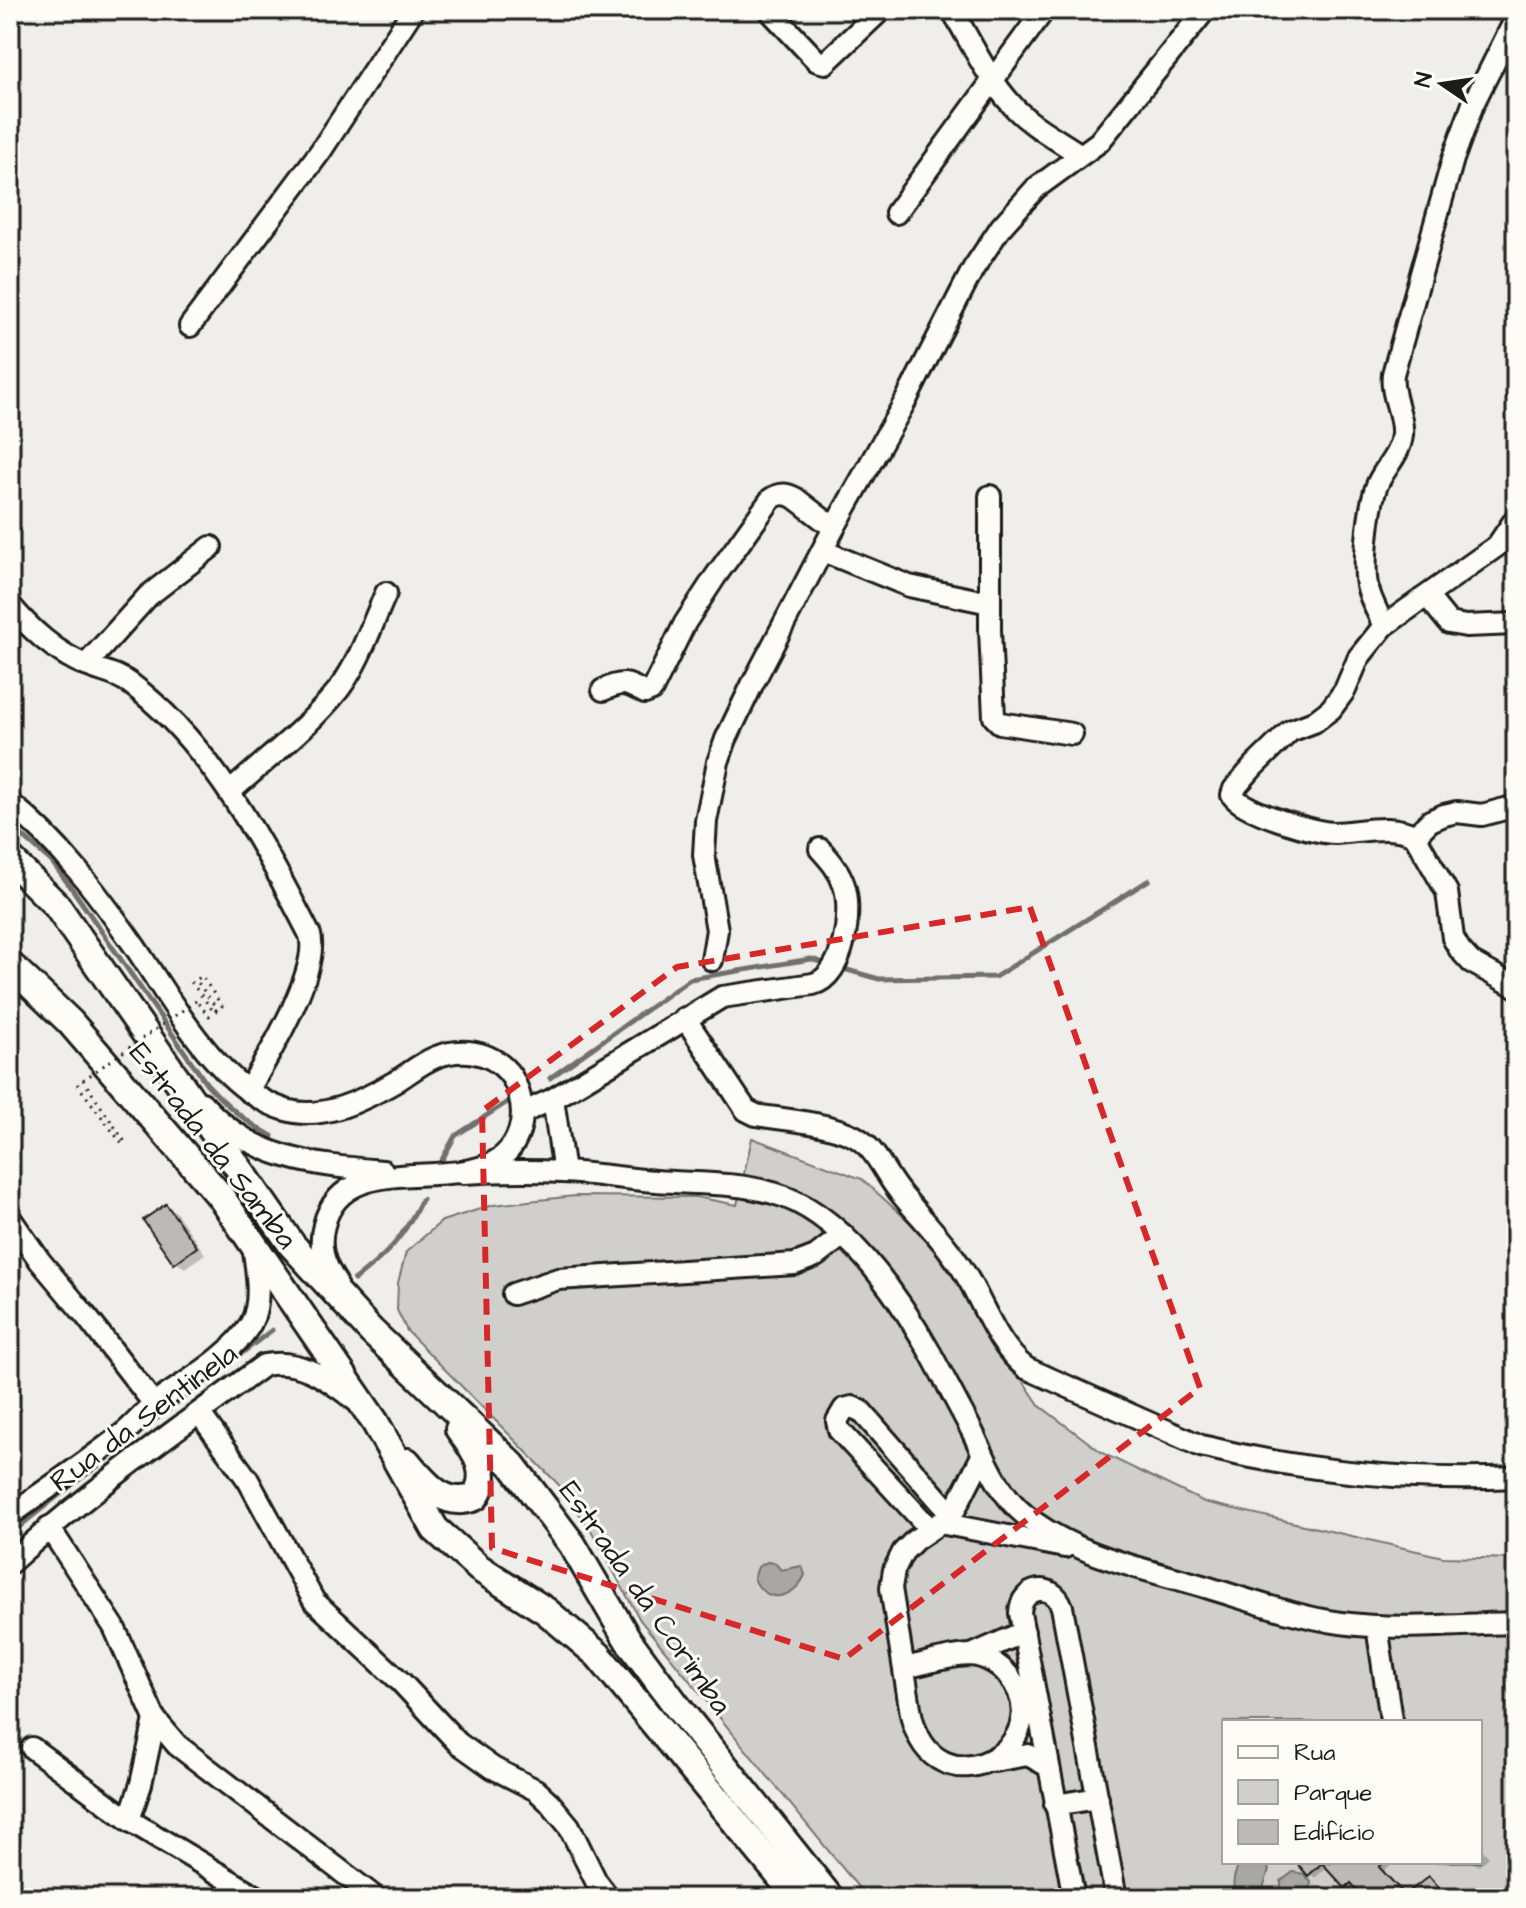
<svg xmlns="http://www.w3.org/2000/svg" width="1526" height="1908" font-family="'Architects Daughter',sans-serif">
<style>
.green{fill:#d0cfcc;stroke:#767674;stroke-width:2;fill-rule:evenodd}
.water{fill:#a8a7a3;stroke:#706f6d;stroke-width:2}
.shadow{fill:#0003}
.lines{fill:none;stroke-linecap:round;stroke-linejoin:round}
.stream{stroke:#706f6d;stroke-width:5}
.building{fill:#bbbab6;stroke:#1c1c1c;stroke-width:2}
.minor-casing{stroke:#1c1c1c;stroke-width:26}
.major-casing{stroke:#1c1c1c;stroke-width:32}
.path{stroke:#1c1c1c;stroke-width:3;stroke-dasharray:2 6;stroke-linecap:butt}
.minor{stroke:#fdfcf7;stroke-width:20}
.major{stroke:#fdfcf7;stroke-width:26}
.path-bridge{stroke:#1c1c1c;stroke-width:3;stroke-dasharray:2 6;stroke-linecap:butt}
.marked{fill:none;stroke:#d62828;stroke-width:6;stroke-dasharray:16 10;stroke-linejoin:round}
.labels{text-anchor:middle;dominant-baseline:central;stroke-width:6;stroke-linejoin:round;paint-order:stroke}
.street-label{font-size:30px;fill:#1c1c1c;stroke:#fdfcf7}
</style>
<rect width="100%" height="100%" fill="#f0eeea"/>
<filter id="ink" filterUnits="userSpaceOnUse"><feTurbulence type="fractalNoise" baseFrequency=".0125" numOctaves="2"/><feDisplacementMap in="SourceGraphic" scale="16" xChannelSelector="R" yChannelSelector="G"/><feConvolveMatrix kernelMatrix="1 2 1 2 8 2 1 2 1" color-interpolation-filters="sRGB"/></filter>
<g filter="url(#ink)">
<path class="green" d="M 752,1138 L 862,1179 L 927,1238 L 1040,1406 L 1104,1454 L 1204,1502 L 1443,1557 L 1516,1559 L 1516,1898 L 867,1898 L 640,1620 L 591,1530 L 558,1484 L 407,1331 L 397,1310 L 398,1283 L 406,1252 L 442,1221 L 493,1205 L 575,1196 L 696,1197 L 737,1205 ZM 1224,1722 L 1480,1722 L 1480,1862 L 1224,1862 Z"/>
<g class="water">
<path d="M 767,1562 L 775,1563 L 781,1570 L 802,1566 L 805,1575 C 794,1599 765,1606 754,1578 L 758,1567 Z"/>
<path d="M 1241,1862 L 1264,1863 L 1269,1870 L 1263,1888 L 1270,1898 L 1235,1898 C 1232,1884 1233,1874 1241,1862 Z"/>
<polygon points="1293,1872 1304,1874 1311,1882 1308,1898 1281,1897 1281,1881"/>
</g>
<g class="shadow">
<polygon points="166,1206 176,1212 205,1254 185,1268 175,1262"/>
<polygon points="1480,1847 1489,1857 1479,1866 1472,1862 1480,1862"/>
<polygon points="1299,1862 1394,1862 1384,1871 1407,1896 1429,1878 1449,1897 1366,1898 1357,1887 1353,1890 1347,1887 1328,1866 1315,1878"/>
</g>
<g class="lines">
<g class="stream">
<path d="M 10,825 L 51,861 L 73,890 L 206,1083 C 226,1105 245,1122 272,1136"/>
<polyline points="840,968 879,979 995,977 1149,880"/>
<polyline points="550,1078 690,979 811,959 830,965"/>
<polyline points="438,1167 455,1136 509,1101"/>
<path d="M 354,1280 C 389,1253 403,1238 422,1199"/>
<polyline points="225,1366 272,1330"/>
<polyline points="143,1429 208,1379"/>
<polyline points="10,1534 84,1475"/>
</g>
</g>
<g class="building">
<polygon points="166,1204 197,1247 174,1264 143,1220"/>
<polygon points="1296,1862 1385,1862 1379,1867 1405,1895 1429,1876 1444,1893 1439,1898 1364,1898 1351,1883 1345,1888 1322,1863 1308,1876"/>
</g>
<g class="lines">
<defs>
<g id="minor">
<path d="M 952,10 C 971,42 987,78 1013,106 C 1031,126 1057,139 1079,154"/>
<polyline points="772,13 817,61 825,63 881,10"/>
<polyline points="896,213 1044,10"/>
<polyline points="190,326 320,152 413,10"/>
<polyline points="990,496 990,630 994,717 1000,723 1072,734"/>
<path d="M 1516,518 L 1497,546 L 1384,626 L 1359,657 L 1345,690 L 1331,709 L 1314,722 L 1290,731 L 1254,766 L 1234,789 L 1232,795 C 1243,812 1315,833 1335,833 C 1360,832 1393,823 1415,836 L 1447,892 L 1453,938 L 1460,950 L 1471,962 L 1516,987"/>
<polyline points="823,551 909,586 990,603"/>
<polyline points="1428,597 1449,623 1466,626 1516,624"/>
<path d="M 10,605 C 29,628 57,654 86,665 C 101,672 117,673 131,684 C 211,744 265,847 310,935 C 320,971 267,1058 248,1091"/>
<path d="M 1384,626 C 1378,613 1370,599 1367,585 C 1363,565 1369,505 1377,485 C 1384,468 1400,455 1402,435 C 1404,415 1390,395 1393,374 L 1453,159 L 1473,104 L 1516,18"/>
<polyline points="86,665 148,596 211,547"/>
<path d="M 603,690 C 624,681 625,682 645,693 L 652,690 L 685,623 L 715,577 L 771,499 C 779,493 786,493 795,498 L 834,528"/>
<path d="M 230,792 C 266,759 309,727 339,689 C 360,661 372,624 386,593"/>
<path d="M 10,803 C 58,841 98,894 133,944 C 171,999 218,1090 286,1110 C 322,1121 364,1100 395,1082 C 408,1074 421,1063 436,1057 C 461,1047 490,1051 508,1072 C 519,1085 524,1107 521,1124 C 502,1217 347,1132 324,1225 C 318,1247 324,1264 336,1282"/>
<polyline points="1415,836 1430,821 1444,815 1457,812 1482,815 1516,806"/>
<polyline points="712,960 717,930 704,855 706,821 718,762 726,739 752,685 834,528 906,400 973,269 1001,227 1036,188 1099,142 1205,10"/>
<path d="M 685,1018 L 746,1110 L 756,1115 C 786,1120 823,1122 852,1135 C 877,1147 884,1175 902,1195 C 926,1224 952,1249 970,1282 C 986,1311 999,1347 1026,1368 L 1201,1446 C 1303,1471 1411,1482 1516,1477"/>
<polyline points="553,1099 564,1172"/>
<path d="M 202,1103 C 252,1160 313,1165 383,1171"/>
<path d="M 522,1113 L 553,1099 L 722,997 L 813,984 C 844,976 853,912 844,885 C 839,870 830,860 820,849"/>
<path d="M 463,1173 C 496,1171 529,1170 562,1172 C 594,1173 624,1179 656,1181 C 695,1184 735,1182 773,1193 C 841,1211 898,1295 931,1354 C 945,1380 958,1405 972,1431 C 986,1460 999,1494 1025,1515 C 1076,1557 1147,1569 1209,1588 C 1252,1601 1297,1617 1341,1623 C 1398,1631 1459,1624 1516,1623"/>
<polyline points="10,1218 40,1261 86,1316 154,1404"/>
<polyline points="513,1294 558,1279 795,1264 816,1256 843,1235"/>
<polyline points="200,1414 248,1480 314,1601 401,1682 458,1743 493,1768 536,1790 549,1802 569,1826 596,1881 609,1898"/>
<path d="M 10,1515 C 49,1488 88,1461 125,1432 C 136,1423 145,1411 157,1402 C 185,1382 234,1354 251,1323 C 263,1300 256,1269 253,1244"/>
<polyline points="940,1523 1065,1547"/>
<polyline points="49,1527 114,1627 155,1719 177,1745 376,1898"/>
<polyline points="930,1529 839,1430 837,1421 844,1409 852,1407 861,1411 952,1515"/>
<path d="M 10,1563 C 89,1491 177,1429 264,1365 C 301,1358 327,1379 355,1400"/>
<polyline points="1377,1626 1391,1720"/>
<polyline points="972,1655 1024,1632"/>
<path d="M 904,1668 C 925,1664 950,1655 971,1655 C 985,1656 1000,1665 1008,1675 C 1066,1745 934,1819 911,1714 L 891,1588 L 894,1570 L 903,1552 L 915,1540 L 952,1515 L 983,1454"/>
<polyline points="155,1719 141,1784 129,1820 259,1898"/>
<polyline points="32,1748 129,1820"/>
<polyline points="994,1761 1028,1755 1048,1766"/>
<polyline points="1055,1805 1098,1798"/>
<path d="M 1074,1898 L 1020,1613 C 1021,1586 1053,1581 1062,1607 L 1116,1898"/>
</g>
<g id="major">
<polyline points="10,859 57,906 292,1245 371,1331 512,1465 572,1544 628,1640 679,1709 830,1898"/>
<polyline points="10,965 70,1022 221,1197 375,1422 435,1529 479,1568 546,1611 598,1655 798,1898"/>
<path d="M 407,1462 C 425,1484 445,1509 475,1497 C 492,1472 474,1450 459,1429"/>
</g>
</defs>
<use href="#minor" class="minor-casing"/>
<use href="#major" class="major-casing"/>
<g class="path">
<polyline points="191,982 214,1012 217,1009 196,980 202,976 222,1006 209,1016 196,1001"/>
<polyline points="77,1084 122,1144 125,1142 83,1080"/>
</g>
<use href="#minor" class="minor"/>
<use href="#major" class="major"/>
<polyline class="path-bridge" points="83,1080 196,1001"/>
</g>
</g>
<path class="marked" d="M 1030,907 L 1200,1388 L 844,1659 L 492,1548 L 482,1111 L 677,967 Z"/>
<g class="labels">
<g class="street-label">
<text transform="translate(213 1146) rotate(52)">Estrada da Samba</text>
<text transform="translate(144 1418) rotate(-37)">Rua da Sentinela</text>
<text transform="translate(645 1598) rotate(55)">Estrada da Corimba</text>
</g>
</g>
<rect width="1526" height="1908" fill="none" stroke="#fdfcf7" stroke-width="40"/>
<rect x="20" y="20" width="1486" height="1868" fill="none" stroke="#1c1c1c" stroke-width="3" filter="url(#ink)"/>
<rect x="1222" y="1720" width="260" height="144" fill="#fdfcf7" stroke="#a3a29f" stroke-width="2"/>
<rect x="1238" y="1746" width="40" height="12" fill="#fdfcf7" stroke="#a3a29f" stroke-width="2"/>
<text x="1294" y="1760" font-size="24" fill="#1c1c1c">Rua</text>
<rect x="1238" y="1780" width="40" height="24" fill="#d0cfcc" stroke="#a3a29f" stroke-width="2"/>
<text x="1294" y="1800" font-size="24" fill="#1c1c1c">Parque</text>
<rect x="1238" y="1820" width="40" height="24" fill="#bbbab6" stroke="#a3a29f" stroke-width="2"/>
<text x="1294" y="1840" font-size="24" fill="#1c1c1c">Edifício</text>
<g transform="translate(1442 84) rotate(283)" stroke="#fdfcf7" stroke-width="6" paint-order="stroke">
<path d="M0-6L14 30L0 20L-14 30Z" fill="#1c1c1c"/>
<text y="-12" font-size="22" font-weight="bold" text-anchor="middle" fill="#1c1c1c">N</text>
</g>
</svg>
